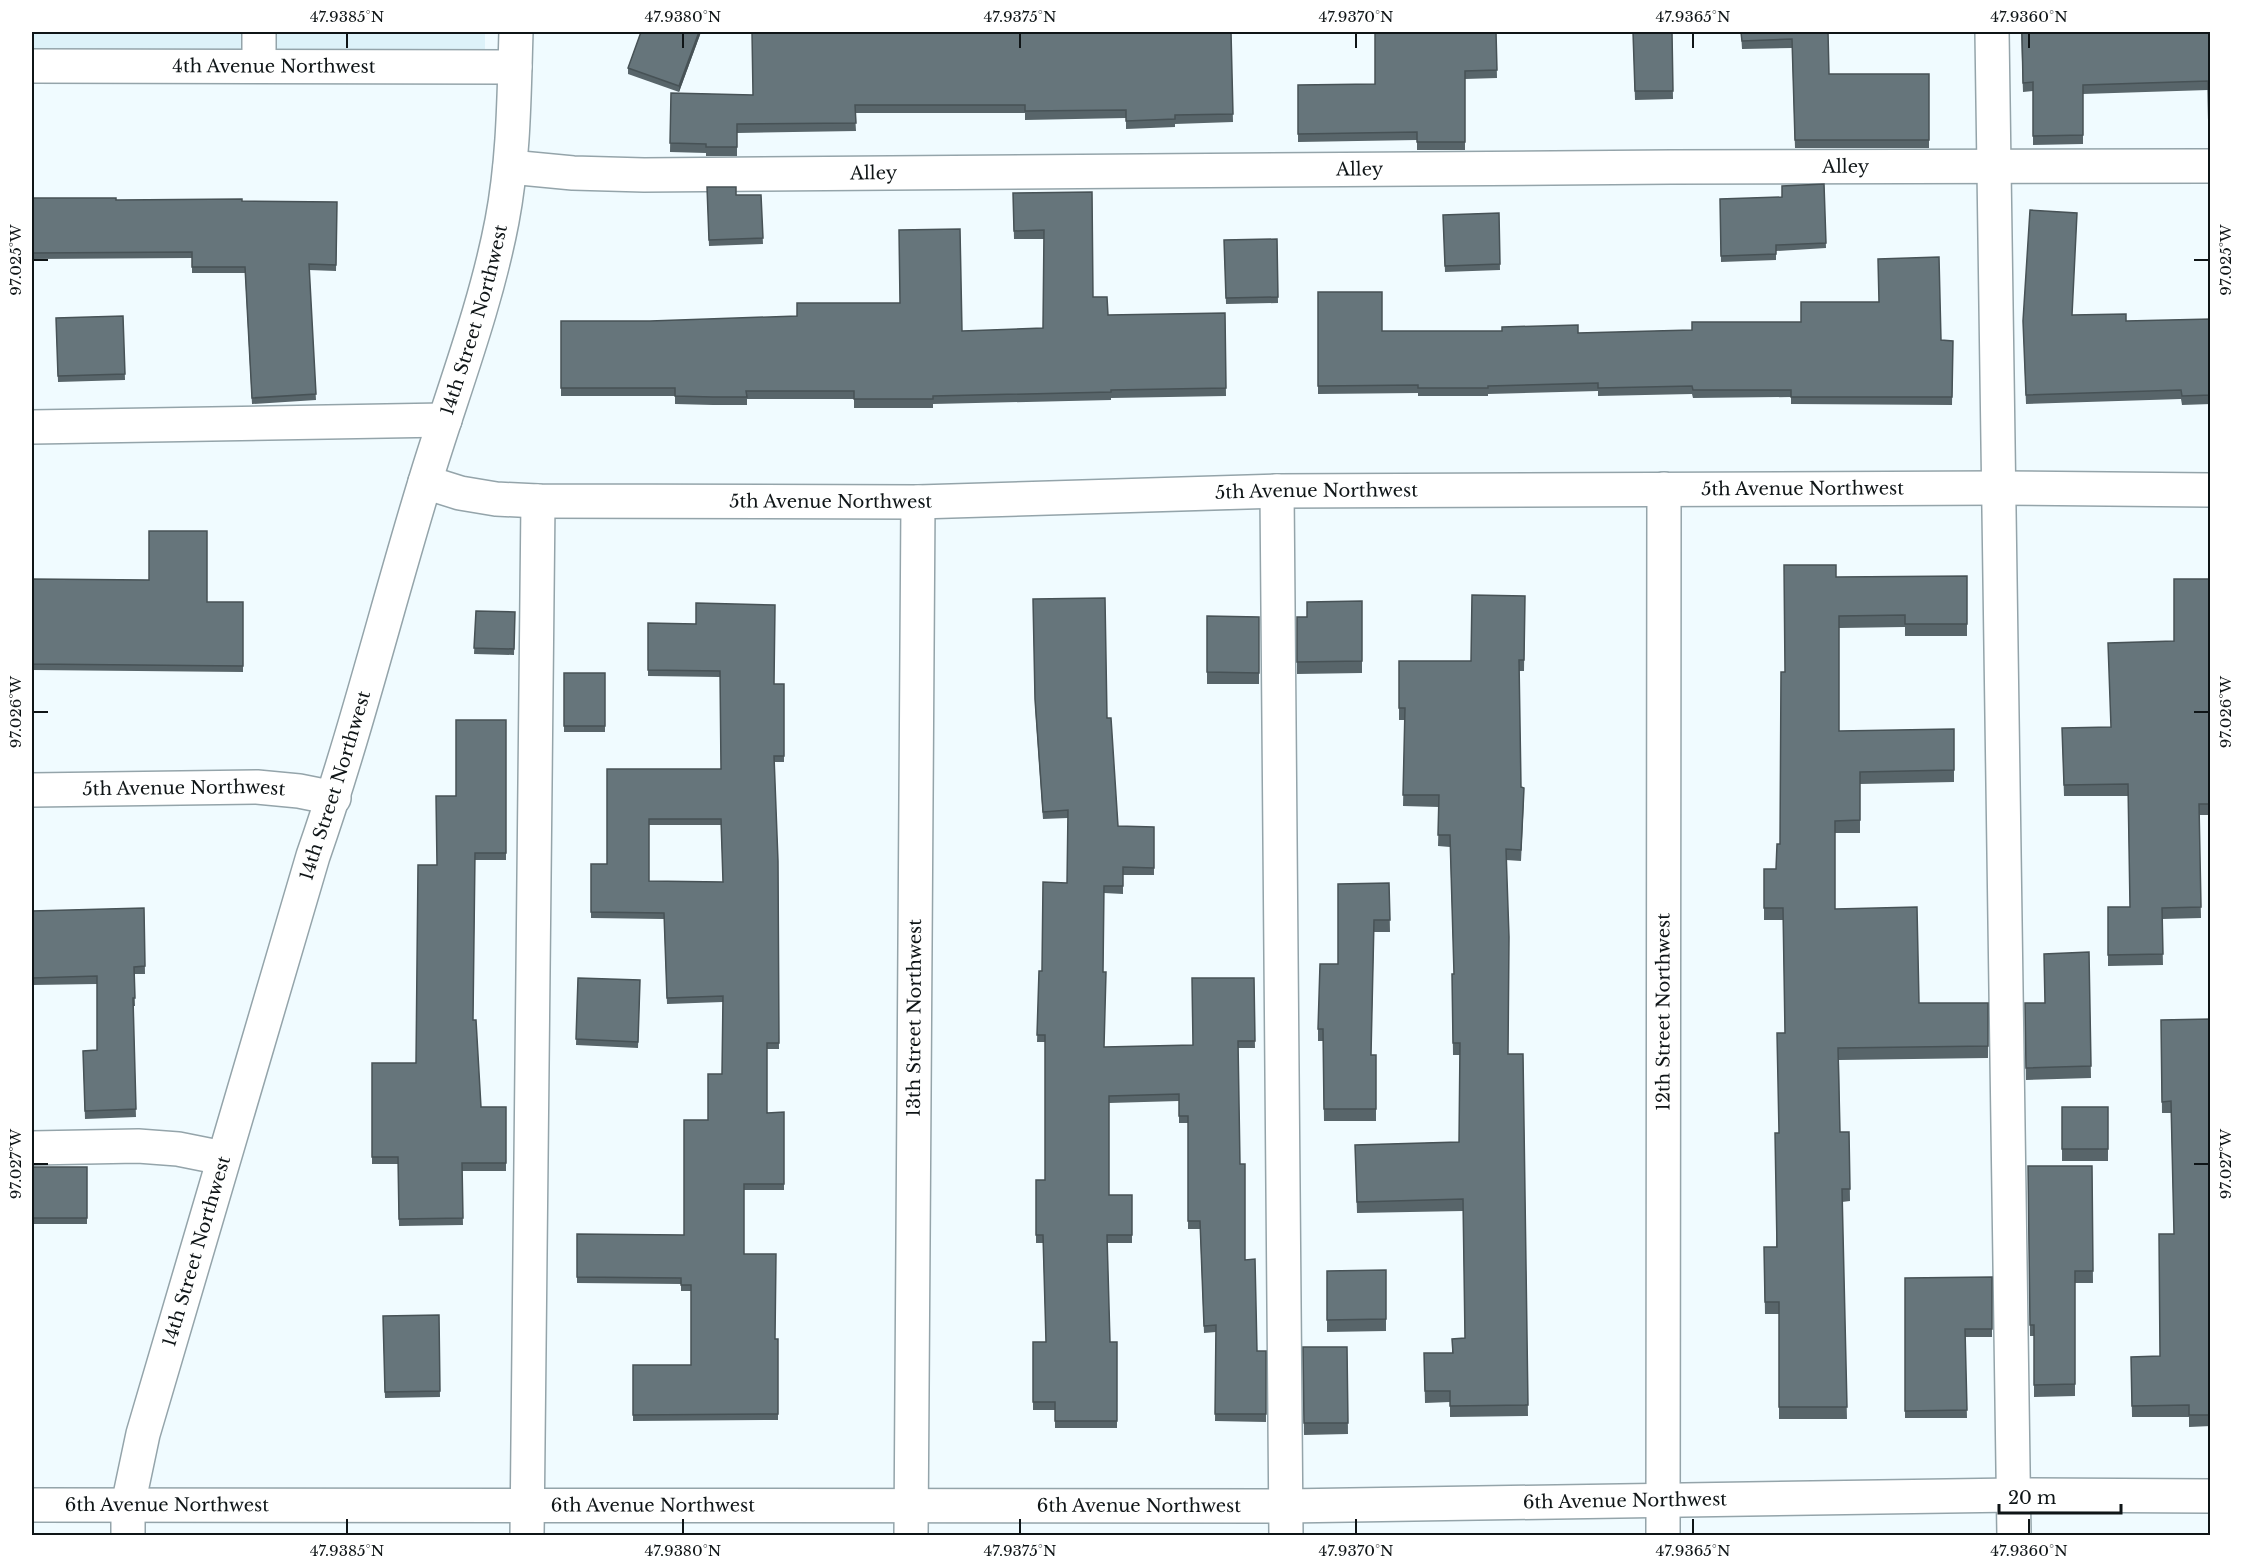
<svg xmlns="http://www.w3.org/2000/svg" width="2242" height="1567" font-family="'Libre Baskerville',serif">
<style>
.built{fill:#ddf2f9}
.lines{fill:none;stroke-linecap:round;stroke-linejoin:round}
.minor-casing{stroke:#94a4aa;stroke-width:36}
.minor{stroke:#fff;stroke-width:33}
.wall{fill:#58656a;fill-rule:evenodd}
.shaded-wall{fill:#475256}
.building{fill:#66757b;stroke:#475256;stroke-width:1.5;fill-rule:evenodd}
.ticks{fill:none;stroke:#0f1517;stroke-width:2}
.labels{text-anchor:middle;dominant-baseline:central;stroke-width:5;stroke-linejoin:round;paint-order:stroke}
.street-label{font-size:18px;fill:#0f1517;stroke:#fff}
.neatline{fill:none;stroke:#0f1517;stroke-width:2}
.ticks-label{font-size:15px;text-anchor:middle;fill:#0f1517}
</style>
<rect width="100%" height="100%" fill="#f0fbff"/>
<polygon class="built" points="32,32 485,32 485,55 32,52"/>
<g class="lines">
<defs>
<g id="minor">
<polyline points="259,32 259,66"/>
<polyline points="1992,32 2014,1536"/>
<path id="s1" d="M 32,66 L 515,67"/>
<path id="s2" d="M 510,167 L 573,173 L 644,175 L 1671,167 L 2210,166"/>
<polyline points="32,427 445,420"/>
<path id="s3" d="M 425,482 L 460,493 L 496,499 L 538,501 L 918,502 L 1277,491 L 1999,488 L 2210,490"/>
<polyline points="1277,491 1286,1536"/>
<path id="s4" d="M 32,790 L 257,787 L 299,791 L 334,798"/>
<polyline points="32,1148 138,1146 178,1149 223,1158"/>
<path id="s5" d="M 32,1505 L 1286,1506 L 2014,1495 L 2210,1496"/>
<path id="s6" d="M 128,1536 L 128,1505 L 143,1434 L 313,856 C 356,733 387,606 425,482 C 451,396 485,310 502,221 C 514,158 514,95 516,32"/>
<polyline points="527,1536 538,501"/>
<path id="s7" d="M 911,1536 L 918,502"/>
<path id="s8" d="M 1663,1536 L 1664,489"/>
</g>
</defs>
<use href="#minor" class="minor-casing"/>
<use href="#minor" class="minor"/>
</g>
<g class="wall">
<polygon points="641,32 701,32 679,92 628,74 628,68"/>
<polygon points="1231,32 1233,122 1175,124 1175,127 1126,129 1126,118 1025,120 1025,113 855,113 856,131 737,133 737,156 706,156 706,153 670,152 671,93 753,95"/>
<polygon points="1496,32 1497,78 1465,79 1465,150 1417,150 1417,140 1298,142 1298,85 1375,84"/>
<polygon points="1633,32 1672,32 1673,99 1635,100"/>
<polygon points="1741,32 1828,32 1829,74 1929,74 1929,148 1795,148 1792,48 1742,49"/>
<polygon points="2021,32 2211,32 2211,143 2209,143 2208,90 2083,94 2083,144 2033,145 2033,91 2023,92"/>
<polygon points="1824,184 1826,248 1776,251 1776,260 1721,262 1720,199 1782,197"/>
<polygon points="707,187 736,195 761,195 763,244 709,246"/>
<polygon points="1092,192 1093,297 1108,315 1225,313 1226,396 1111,398 1111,400 933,404 933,408 854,408 854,399 747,399 747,405 713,405 675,404 675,396 561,396 561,321 962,331 1043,328 1044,239 1014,239 1013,193"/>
<polygon points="32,198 116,200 337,202 336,271 309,270 316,400 252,404 245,273 192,273 192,258 32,259"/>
<polygon points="1499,213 1500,270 1445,272 1443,215"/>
<polygon points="1277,239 1278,303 1226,304 1224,240"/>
<polygon points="1318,292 1382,331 1578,333 1692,330 1801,322 1941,340 1953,341 1952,405 1791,404 1791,397 1693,398 1692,394 1598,396 1598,391 1488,394 1488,396 1418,396 1418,393 1318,394"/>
<polygon points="2072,315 2126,321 2211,319 2211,404 2182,405 2181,399 2026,404 2023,321"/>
<polygon points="123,316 125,380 58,382 56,318"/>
<polygon points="1967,576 1967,636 1905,636 1905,627 1839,628 1839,731 1954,729 1954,782 1860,784 1860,833 1835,833 1835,909 1919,1003 1988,1003 1988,1058 1839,1060 1840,1132 1849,1132 1850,1201 1842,1202 1847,1419 1779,1419 1779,1314 1765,1314 1764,1247 1776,1247 1779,1133 1785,1033 1783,920 1764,920 1764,869 1776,869 1780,844 1785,672 1836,577"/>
<polygon points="32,579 207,602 243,602 243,672 32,670"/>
<polygon points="2211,579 2211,815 2199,815 2201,918 2162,919 2163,965 2108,966 2108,907 2130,907 2128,796 2064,796 2062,728 2111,727 2174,641"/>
<polygon points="1525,596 1524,671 1519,671 1521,787 1524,799 1521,861 1506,860 1508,1054 1523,1054 1528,1416 1450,1417 1450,1402 1425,1403 1424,1353 1452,1353 1452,1339 1465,1338 1463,1211 1357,1213 1355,1145 1459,1142 1460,1055 1453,1055 1452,974 1454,974 1450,847 1438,846 1439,807 1403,806 1405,720 1399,720 1399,661 1471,661"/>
<polygon points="1033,599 1107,718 1118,826 1154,834 1154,875 1123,875 1123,894 1104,893 1103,972 1104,1047 1193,1045 1254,978 1255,1048 1238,1048 1240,1164 1245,1260 1257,1351 1266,1351 1266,1422 1215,1421 1216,1332 1204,1333 1200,1229 1188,1229 1188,1123 1179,1123 1179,1101 1109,1103 1109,1195 1132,1195 1132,1243 1107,1243 1110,1342 1117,1342 1117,1428 1055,1428 1055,1410 1033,1410 1033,1342 1046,1342 1043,1243 1036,1243 1036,1180 1045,1180 1045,1042 1037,1042 1039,971 1042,971 1067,883 1068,818 1043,819 1035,706"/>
<polygon points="1362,601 1362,673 1297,674 1297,617 1307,617"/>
<polygon points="476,611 515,612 514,655 474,654"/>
<polygon points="1207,616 1259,617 1259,684 1207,684"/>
<path d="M 648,623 L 696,624 L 774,684 L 784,684 L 784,762 L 774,762 L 778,861 L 779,1049 L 767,1049 L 767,1113 L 784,1112 L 784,1190 L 744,1190 L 744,1254 L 775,1339 L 778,1339 L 778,1420 L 633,1421 L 633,1365 L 691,1365 L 691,1291 L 681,1291 L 681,1284 L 577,1283 L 577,1234 L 684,1235 L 708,1120 L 722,1074 L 723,1002 L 667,1004 L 664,919 L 591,918 L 591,864 L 607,864 L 607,769 L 721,769 L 720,677 L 648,676 ZM 649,825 L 721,825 L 723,882 L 649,881 Z"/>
<rect x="564" y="673" width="41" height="59"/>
<polygon points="506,720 506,860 475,860 473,1020 481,1107 506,1107 506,1171 462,1171 463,1225 399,1226 398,1164 372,1164 372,1063 416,1063 437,865 456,796"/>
<polygon points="1389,883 1390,932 1374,932 1371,1055 1376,1055 1376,1121 1324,1121 1323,1041 1318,1041 1318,1029 1338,964"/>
<polygon points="144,908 145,974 134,974 135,1006 133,1006 136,1117 85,1119 83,1051 97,1050 97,984 32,985 32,911"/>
<polygon points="2089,952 2091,1078 2026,1080 2025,1003 2045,1003"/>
<polygon points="578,978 640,980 638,1048 576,1045"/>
<polygon points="2211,1019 2211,1426 2189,1427 2189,1417 2132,1417 2131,1357 2160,1356 2174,1234 2171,1113 2162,1113 2161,1020"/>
<rect x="2062" y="1107" width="46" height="54"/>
<polygon points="2028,1166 2092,1166 2093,1283 2075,1283 2075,1396 2034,1397 2034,1336 2030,1336"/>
<rect x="32" y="1167" width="55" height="57"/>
<polygon points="1386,1270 1386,1331 1327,1332 1327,1271"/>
<polygon points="1992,1277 1992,1337 1965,1337 1967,1418 1905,1418 1905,1278"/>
<polygon points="439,1315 440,1397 385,1398 383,1316"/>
<polygon points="1303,1347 1347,1347 1348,1434 1304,1435"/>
</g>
<polygon class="shaded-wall" points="699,32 701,32 679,92 679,86"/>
<g class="building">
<polygon points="641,32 699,32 679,86 628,68"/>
<polygon points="752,32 1231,32 1233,114 1175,115 1175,119 1126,121 1126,110 1025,111 1025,105 855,105 856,123 737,124 737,147 706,147 706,144 670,143 671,93 753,95"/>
<polygon points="1375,32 1496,32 1497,70 1465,71 1465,142 1417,142 1417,132 1298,134 1298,85 1375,84"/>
<polygon points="1633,32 1672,32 1673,91 1635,91"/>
<polygon points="1741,32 1828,32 1829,74 1929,74 1929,140 1795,140 1792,39 1742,41"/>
<polygon points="2022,32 2211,32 2211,134 2209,134 2208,81 2083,85 2083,135 2033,136 2033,82 2023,83"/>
<polygon points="1824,184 1826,243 1776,245 1776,254 1721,256 1720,199 1782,197 1782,186"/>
<polygon points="707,187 736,187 736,195 761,195 763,238 709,240"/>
<polygon points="1092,192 1093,297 1107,297 1108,315 1225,313 1226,388 1111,390 1111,392 933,396 933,399 854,399 854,391 746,391 747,397 713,397 675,396 675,388 561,388 561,321 650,321 797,316 797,303 900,303 899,230 960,229 962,331 1043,328 1044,230 1014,231 1013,193"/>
<polygon points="32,198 116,198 116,200 242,199 242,201 337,202 336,265 309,264 316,394 252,398 245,267 192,267 192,252 32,253"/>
<polygon points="2030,210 2077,213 2072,315 2126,314 2126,321 2211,319 2211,395 2182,396 2181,390 2026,395 2023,321"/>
<polygon points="1499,213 1500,264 1445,266 1443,215"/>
<polygon points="1277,239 1278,297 1226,298 1224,240"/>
<polygon points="1939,257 1941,340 1953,341 1952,397 1791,397 1791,390 1693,390 1692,386 1598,388 1598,383 1488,386 1488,388 1418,388 1418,385 1318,386 1318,292 1382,292 1382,331 1502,331 1502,327 1578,325 1578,333 1692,330 1692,322 1801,322 1801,302 1879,302 1878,259"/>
<polygon points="123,316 125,374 58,376 56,318"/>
<polygon points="149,531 207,531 207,602 243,602 243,666 32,664 32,579 149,580"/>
<polygon points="1784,565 1836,565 1836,577 1967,576 1967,624 1905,624 1905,615 1839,616 1839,731 1954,729 1954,770 1860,772 1860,820 1835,821 1835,909 1917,907 1919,1003 1988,1003 1988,1046 1838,1048 1840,1132 1849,1132 1850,1189 1842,1189 1847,1407 1779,1407 1779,1302 1765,1302 1764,1247 1777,1247 1775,1133 1779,1133 1777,1033 1785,1033 1783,908 1764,908 1764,869 1776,869 1777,844 1780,844 1781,672 1785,672"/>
<polygon points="2174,579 2211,579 2211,804 2199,804 2201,907 2162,908 2163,954 2108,955 2108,907 2130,907 2128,784 2064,785 2062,728 2111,727 2108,643 2174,641"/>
<polygon points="1472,595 1525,596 1524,660 1519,660 1521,787 1524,788 1521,850 1506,849 1509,937 1508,1054 1523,1054 1528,1405 1450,1406 1450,1391 1425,1391 1424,1353 1453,1353 1452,1339 1465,1338 1463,1199 1357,1202 1355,1145 1459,1142 1460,1043 1453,1043 1452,974 1454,974 1450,835 1438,835 1439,795 1403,795 1405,708 1399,708 1399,661 1471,661"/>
<polygon points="1105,598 1107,718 1111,718 1118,826 1154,827 1154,868 1123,867 1123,886 1104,886 1103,972 1106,972 1104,1047 1193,1045 1192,978 1254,978 1255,1041 1238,1041 1240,1164 1245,1164 1245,1260 1255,1259 1257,1351 1266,1351 1266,1414 1215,1414 1216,1325 1204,1326 1200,1221 1188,1221 1188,1116 1179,1116 1179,1094 1109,1096 1109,1195 1132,1195 1132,1235 1107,1235 1110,1342 1117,1342 1117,1421 1055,1421 1055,1402 1033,1402 1033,1342 1046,1342 1043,1235 1036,1235 1036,1180 1045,1180 1045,1035 1037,1035 1039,971 1042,971 1043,882 1067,883 1068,810 1043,812 1035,699 1033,599"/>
<polygon points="1362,601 1362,661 1297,662 1297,617 1307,617 1307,602"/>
<path d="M 696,603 L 775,605 L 774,684 L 784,684 L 784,756 L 774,756 L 778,861 L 779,1043 L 767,1043 L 767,1113 L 784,1112 L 784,1184 L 744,1184 L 744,1254 L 776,1254 L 775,1339 L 778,1339 L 778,1414 L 633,1415 L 633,1365 L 691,1365 L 691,1285 L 681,1285 L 681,1278 L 577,1277 L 577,1234 L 684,1235 L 684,1120 L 708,1120 L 708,1074 L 722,1074 L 723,996 L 667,998 L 664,913 L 591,912 L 591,864 L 607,864 L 607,769 L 721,769 L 720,671 L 648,670 L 648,623 L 696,624 ZM 649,819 L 721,819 L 723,882 L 649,881 Z"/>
<polygon points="476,611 515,612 514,649 474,648"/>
<polygon points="1207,616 1259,617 1259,673 1207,672"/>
<rect x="564" y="673" width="41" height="53"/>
<polygon points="456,720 506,720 506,853 475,853 473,1020 476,1020 481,1107 506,1107 506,1163 462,1163 463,1218 399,1219 398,1157 372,1157 372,1063 416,1063 418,865 437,865 436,796 456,796"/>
<polygon points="1389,883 1390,920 1374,920 1371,1055 1376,1055 1376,1109 1324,1109 1323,1029 1318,1029 1320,964 1338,964 1338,884"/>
<polygon points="144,908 145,966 134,967 135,998 133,998 136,1109 85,1111 83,1051 97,1050 97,976 32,978 32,911"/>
<polygon points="2089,952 2091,1066 2026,1068 2025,1003 2045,1003 2044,954"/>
<polygon points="578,978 640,980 638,1042 576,1039"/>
<polygon points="2211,1019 2211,1415 2189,1415 2189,1405 2132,1406 2131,1357 2160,1356 2159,1234 2174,1234 2171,1101 2162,1102 2161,1020"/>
<rect x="2062" y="1107" width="46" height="42"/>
<polygon points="2028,1166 2092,1166 2093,1271 2075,1271 2075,1384 2034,1385 2034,1325 2030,1325"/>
<rect x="32" y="1167" width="55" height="51"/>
<polygon points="1386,1270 1386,1319 1327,1320 1327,1271"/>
<polygon points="1992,1277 1992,1329 1965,1329 1967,1410 1905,1411 1905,1278"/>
<polygon points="439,1315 440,1391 385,1392 383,1316"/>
<polygon points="1303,1347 1347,1347 1348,1423 1304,1423"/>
</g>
<path class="ticks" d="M 347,33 L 347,48M 683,33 L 683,48M 1020,33 L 1020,48M 1356,33 L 1356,48M 1693,33 L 1693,48M 2029,33 L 2029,48M 33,260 L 48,260M 2194,260 L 2209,260M 33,712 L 48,712M 2194,712 L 2209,712M 33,1164 L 48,1164M 2194,1164 L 2209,1164M 347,1519 L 347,1534M 683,1519 L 683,1534M 1020,1519 L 1020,1534M 1356,1519 L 1356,1534M 1693,1519 L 1693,1534M 2029,1519 L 2029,1534"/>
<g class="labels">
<g class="street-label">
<text stroke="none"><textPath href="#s1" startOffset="242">4th Avenue Northwest</textPath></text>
<text stroke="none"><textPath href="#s2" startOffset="1336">Alley</textPath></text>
<text stroke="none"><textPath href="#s2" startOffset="850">Alley</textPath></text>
<text stroke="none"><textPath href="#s2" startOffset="364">Alley</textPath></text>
<text stroke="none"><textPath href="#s6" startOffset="1266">14th Street Northwest</textPath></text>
<text stroke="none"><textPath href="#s3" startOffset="1380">5th Avenue Northwest</textPath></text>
<text stroke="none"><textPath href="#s3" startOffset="894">5th Avenue Northwest</textPath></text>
<text stroke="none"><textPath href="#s3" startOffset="408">5th Avenue Northwest</textPath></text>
<text stroke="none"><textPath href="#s6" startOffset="780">14th Street Northwest</textPath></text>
<text stroke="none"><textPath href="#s4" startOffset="152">5th Avenue Northwest</textPath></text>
<text stroke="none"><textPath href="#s8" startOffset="524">12th Street Northwest</textPath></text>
<text stroke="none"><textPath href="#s7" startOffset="518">13th Street Northwest</textPath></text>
<text stroke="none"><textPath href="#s6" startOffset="294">14th Street Northwest</textPath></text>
<text stroke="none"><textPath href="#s5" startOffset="1593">6th Avenue Northwest</textPath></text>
<text stroke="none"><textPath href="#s5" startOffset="135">6th Avenue Northwest</textPath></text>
<text stroke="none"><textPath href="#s5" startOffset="621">6th Avenue Northwest</textPath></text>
<text stroke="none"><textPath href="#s5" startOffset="1107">6th Avenue Northwest</textPath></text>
</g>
</g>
<rect width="2242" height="1567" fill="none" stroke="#ffffff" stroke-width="66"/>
<path d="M1999 1504v9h122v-9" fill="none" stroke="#0f1517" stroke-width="3"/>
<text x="2008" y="1504" font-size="18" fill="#0f1517" stroke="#ffffff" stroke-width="4.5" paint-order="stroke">20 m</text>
<rect x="33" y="33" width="2176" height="1501" class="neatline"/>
<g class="ticks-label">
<text x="347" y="22">47.9385°N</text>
<text x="683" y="22">47.9380°N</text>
<text x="1020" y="22">47.9375°N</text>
<text x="1356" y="22">47.9370°N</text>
<text x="1693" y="22">47.9365°N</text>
<text x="2029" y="22">47.9360°N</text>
<text transform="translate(2226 260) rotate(-90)" y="5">97.025°W</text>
<text transform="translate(16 260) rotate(-90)" y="5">97.025°W</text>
<text transform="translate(2226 712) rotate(-90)" y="5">97.026°W</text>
<text transform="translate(16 712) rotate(-90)" y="5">97.026°W</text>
<text transform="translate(2226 1164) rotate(-90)" y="5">97.027°W</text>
<text transform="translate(16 1164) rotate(-90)" y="5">97.027°W</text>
<text x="347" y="1556">47.9385°N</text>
<text x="683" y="1556">47.9380°N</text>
<text x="1020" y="1556">47.9375°N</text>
<text x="1356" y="1556">47.9370°N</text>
<text x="1693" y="1556">47.9365°N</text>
<text x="2029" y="1556">47.9360°N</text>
</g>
</svg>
